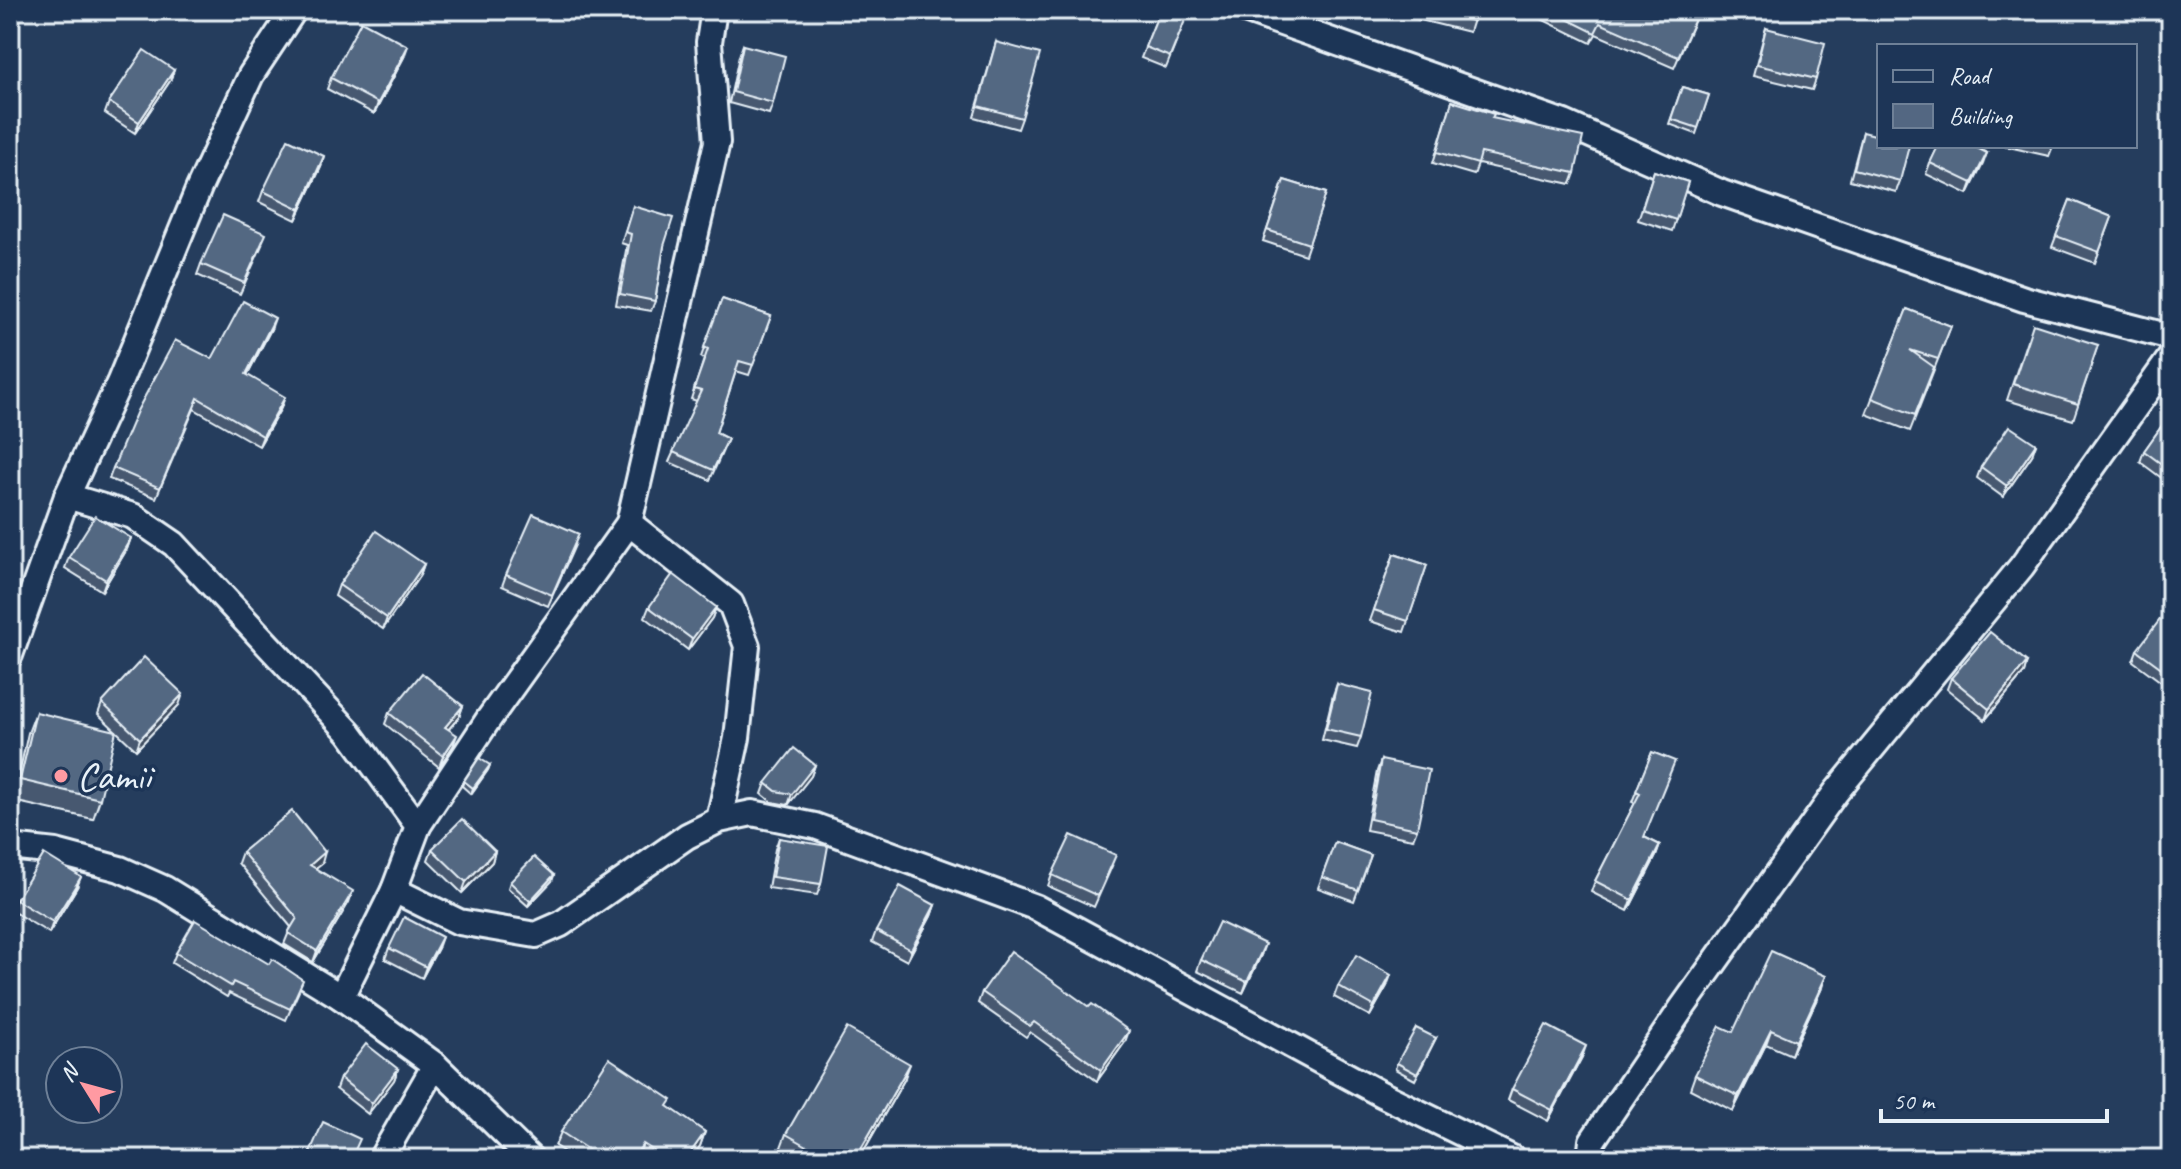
<svg xmlns="http://www.w3.org/2000/svg" width="2181" height="1169" font-family="Caveat,sans-serif">
<style>
.lines{fill:none;stroke-linecap:round;stroke-linejoin:round}
.minor-casing{stroke:#e8f1f8;stroke-width:30}
.minor{stroke:#1d3557;stroke-width:24}
.wall{fill:#475970;stroke:#e8f1f8;stroke-width:2}
.shaded-wall{fill:#3a485b;stroke:#e8f1f8;stroke-width:2}
.building{fill:#536782;stroke:#e8f1f8;stroke-width:2}
.poi-dot{fill:#ff9aa2;stroke:#1d3557;stroke-width:3}
.labels{text-anchor:middle;dominant-baseline:central;stroke-width:7;stroke-linejoin:round;paint-order:stroke}
.poi-label{font-size:40px;fill:#e8f1f8;stroke:#1d3557;text-anchor:start}
</style>
<rect width="100%" height="100%" fill="#253d5d"/>
<filter id="ink" filterUnits="userSpaceOnUse"><feTurbulence type="fractalNoise" baseFrequency=".0125" numOctaves="2"/><feDisplacementMap in="SourceGraphic" scale="16" xChannelSelector="R" yChannelSelector="G"/><feConvolveMatrix kernelMatrix="1 2 1 2 8 2 1 2 1" color-interpolation-filters="sRGB"/></filter>
<g filter="url(#ink)">
<g class="lines">
<defs>
<g id="minor">
<polyline points="714,10 709,42 717,142 629,523 731,604 747,646 737,738 719,820"/>
<polyline points="1245,10 1564,123 1722,193 2024,299 2171,337"/>
<polyline points="67,496 133,516 174,544 349,732 418,826 394,890 341,997"/>
<polyline points="10,655 67,496 120,381 199,188 251,75 294,10"/>
<polyline points="418,826 488,720 629,523"/>
<polyline points="10,847 56,852 120,869 165,889 341,997 435,1065 531,1159"/>
<polyline points="394,890 459,922 536,935 561,924 687,836 719,820 752,813 815,826 1035,907 1381,1094 1514,1159"/>
<polyline points="381,1159 435,1065"/>
<polyline points="1590,1159 1592,1141 1682,1008 1836,792 2022,566 2171,357"/>
</g>
</defs>
<use href="#minor" class="minor-casing"/>
<use href="#minor" class="minor"/>
</g>
<g class="wall">
<polygon points="1160,10 1182,28 1166,68 1141,58"/>
<polygon points="1414,10 1476,10 1469,32 1412,18"/>
<polygon points="1534,10 1699,10 1674,68 1596,34 1591,43 1533,15"/>
<polygon points="1766,28 1816,79 1812,90 1753,76"/>
<polygon points="996,42 1022,118 1018,129 974,117"/>
<polygon points="743,45 773,103 769,114 729,103 739,56"/>
<polygon points="404,57 374,114 327,89 331,78"/>
<polygon points="174,70 170,81 135,133 105,113 109,102"/>
<polygon points="1682,87 1709,95 1696,134 1669,124"/>
<polygon points="1452,101 1492,118 1575,173 1571,184 1478,164 1474,175 1433,163"/>
<polygon points="1863,132 1900,181 1896,192 1850,180"/>
<polygon points="2004,146 2053,146 2049,156"/>
<polygon points="1987,153 1968,194 1926,174 1930,163"/>
<polygon points="321,167 296,220 259,202 263,191"/>
<polygon points="1654,171 1688,182 1672,231 1638,220"/>
<polygon points="1284,180 1326,193 1305,255 1263,241"/>
<polygon points="2070,200 2112,217 2095,263 2052,247"/>
<polygon points="633,206 664,246 655,301 651,311 616,305 627,245 621,243"/>
<polygon points="262,245 240,294 197,275 201,264"/>
<polygon points="722,299 771,316 749,375 736,371 716,433 728,439 710,480 669,462 697,401 691,399 704,359 701,357"/>
<polygon points="1907,309 1951,326 1910,431 1866,414"/>
<polygon points="271,329 247,375 281,408 259,446 194,409 156,498 109,479 113,468 212,359"/>
<polygon points="2027,340 2098,345 2073,420 2007,400"/>
<polygon points="2171,413 2171,485 2140,462 2144,451"/>
<polygon points="2032,455 2003,497 1977,478 1981,467"/>
<polygon points="131,538 127,549 102,591 65,568 69,557"/>
<polygon points="575,545 548,606 502,586 506,575"/>
<polygon points="1394,554 1427,565 1404,632 1370,621"/>
<polygon points="424,564 420,575 383,629 335,596 339,585"/>
<polygon points="649,607 716,607 712,618 688,650 645,617"/>
<polygon points="2171,618 2171,682 2168,687 2133,661 2137,650"/>
<polygon points="2027,662 2024,673 1985,720 1947,689 1951,678"/>
<polygon points="1337,684 1361,737 1357,748 1322,740 1333,695"/>
<polygon points="102,703 179,705 136,750 98,714"/>
<polygon points="463,706 459,717 448,730 453,746 439,767 385,724 389,713"/>
<polygon points="36,712 100,799 93,819 13,801 28,733"/>
<polygon points="1652,752 1644,837 1660,845 1656,856 1628,911 1591,892 1595,881 1635,803 1632,802"/>
<polygon points="1381,760 1417,829 1413,839 1366,830 1377,771"/>
<polygon points="490,765 488,770 471,794 462,786 464,781"/>
<polygon points="815,765 811,776 788,805 772,802 762,794 766,783"/>
<polygon points="779,838 821,884 817,895 768,888 775,849"/>
<polygon points="1335,842 1371,855 1354,901 1318,888"/>
<polygon points="432,849 495,851 492,862 462,893 428,860"/>
<polygon points="242,852 322,863 315,868 349,902 313,962 284,944 291,927 238,863"/>
<polygon points="1112,866 1094,907 1048,886 1052,875"/>
<polygon points="554,875 552,881 528,906 508,888 510,882"/>
<polygon points="77,887 49,933 12,911 16,900"/>
<polygon points="935,905 931,916 907,961 872,942 876,931"/>
<polygon points="389,948 438,948 422,978 385,959"/>
<polygon points="176,953 299,991 286,1020 229,993 227,997 172,963"/>
<polygon points="1261,955 1243,993 1197,971 1201,960"/>
<polygon points="1338,986 1387,986 1370,1016 1334,997"/>
<polygon points="1821,990 1791,1055 1766,1044 1733,1111 1690,1089 1695,1075 1733,1032"/>
<polygon points="982,992 1125,1042 1097,1081 1030,1032 1026,1037 978,1003"/>
<polygon points="1436,1038 1415,1080 1395,1069 1397,1063"/>
<polygon points="1582,1057 1548,1121 1508,1100 1512,1089"/>
<polygon points="398,1069 394,1080 368,1114 336,1089 340,1078"/>
<polygon points="904,1080 859,1159 797,1159 780,1150 786,1134"/>
<polygon points="669,1108 705,1132 700,1146 691,1159 638,1158 637,1159 575,1159 555,1146 561,1132"/>
</g>
<g class="shaded-wall">
<polygon points="408,46 404,57 374,114 378,103"/>
<polygon points="174,70 170,81 135,133 139,122"/>
<polygon points="1987,153 1983,164 1968,194 1972,183"/>
<polygon points="324,156 321,167 296,220 300,209"/>
<polygon points="275,318 271,329 242,385 246,374"/>
<polygon points="285,397 281,408 259,446 263,436"/>
<polygon points="2036,444 2032,455 2003,497 2007,486"/>
<polygon points="131,538 127,549 102,591 106,580"/>
<polygon points="424,564 420,575 383,629 387,618"/>
<polygon points="716,607 712,618 688,650 692,639"/>
<polygon points="2027,662 2024,673 1985,720 1989,709"/>
<polygon points="183,694 179,705 136,750 140,739"/>
<polygon points="463,706 459,717 441,738 445,727"/>
<polygon points="457,735 453,746 439,767 443,756"/>
<polygon points="490,765 488,770 471,794 473,788"/>
<polygon points="815,765 811,776 788,805 792,794"/>
<polygon points="1660,845 1656,856 1628,911 1632,900"/>
<polygon points="495,851 492,862 462,893 466,882"/>
<polygon points="325,852 322,863 306,876 310,865"/>
<polygon points="554,875 552,881 528,906 530,901"/>
<polygon points="81,877 77,887 49,933 53,922"/>
<polygon points="353,891 349,902 313,962 317,951"/>
<polygon points="935,905 931,916 907,961 911,950"/>
<polygon points="442,937 438,948 422,978 426,967"/>
<polygon points="1265,944 1261,955 1243,993 1247,982"/>
<polygon points="1391,975 1387,986 1370,1016 1374,1006"/>
<polygon points="1826,976 1821,990 1791,1055 1796,1041"/>
<polygon points="1771,1030 1766,1044 1733,1111 1738,1096"/>
<polygon points="1129,1031 1125,1042 1097,1081 1101,1070"/>
<polygon points="1586,1046 1582,1057 1548,1121 1552,1110"/>
<polygon points="910,1064 904,1080 859,1159 855,1159"/>
<polygon points="398,1069 394,1080 368,1114 372,1103"/>
<polygon points="705,1132 700,1146 691,1159 686,1159"/>
<polygon points="643,1144 637,1159 633,1159"/>
</g>
<g class="building">
<polygon points="1160,10 1168,10 1186,18 1170,57 1145,47"/>
<polygon points="1428,10 1476,10 1473,21"/>
<polygon points="1549,10 1699,10 1678,57 1600,23 1595,33"/>
<polygon points="361,21 408,46 378,103 331,78"/>
<polygon points="1766,28 1825,43 1816,79 1757,65"/>
<polygon points="996,42 1040,54 1022,118 978,106"/>
<polygon points="743,45 785,56 773,103 733,92"/>
<polygon points="144,50 174,70 139,122 109,102"/>
<polygon points="1682,87 1709,95 1698,128 1671,119"/>
<polygon points="1452,101 1494,114 1492,118 1583,137 1575,173 1481,153 1478,164 1437,152"/>
<polygon points="1863,132 1879,136 1879,146 1909,146 1900,181 1854,169"/>
<polygon points="288,139 324,156 300,209 263,191"/>
<polygon points="1938,146 1973,146 1987,153 1972,183 1930,163"/>
<polygon points="1654,171 1688,182 1676,220 1642,209"/>
<polygon points="1284,180 1326,193 1309,244 1267,230"/>
<polygon points="2070,200 2112,217 2099,252 2056,236"/>
<polygon points="633,206 673,218 664,246 655,301 620,294 631,234 625,232"/>
<polygon points="223,215 266,234 244,283 201,264"/>
<polygon points="722,299 771,316 753,365 739,361 716,433 728,439 713,470 673,452 701,391 694,389 708,349 704,347"/>
<polygon points="243,301 275,318 246,374 285,397 263,436 198,398 160,488 113,468 137,411 175,340 212,359"/>
<polygon points="1907,309 1951,326 1938,359 1910,350 1934,367 1915,415 1872,398"/>
<polygon points="2033,324 2098,345 2078,404 2013,384"/>
<polygon points="2171,413 2171,471 2144,451"/>
<polygon points="2009,426 2036,444 2007,486 1981,467"/>
<polygon points="533,514 579,534 552,595 506,575"/>
<polygon points="95,516 131,538 106,580 69,557"/>
<polygon points="376,531 424,564 387,618 339,585"/>
<polygon points="1394,554 1427,565 1408,621 1374,610"/>
<polygon points="673,574 716,607 692,639 649,607"/>
<polygon points="2165,613 2171,618 2171,675 2137,650"/>
<polygon points="1990,632 2027,662 1989,709 1951,678"/>
<polygon points="144,657 183,694 140,739 102,703"/>
<polygon points="422,673 463,706 445,727 457,735 443,756 389,713"/>
<polygon points="1337,684 1372,693 1361,737 1326,729"/>
<polygon points="36,712 116,731 100,799 20,780"/>
<polygon points="794,748 815,765 792,794 776,791 766,783"/>
<polygon points="1652,752 1675,761 1644,837 1660,845 1632,900 1595,881 1640,793 1636,791"/>
<polygon points="479,758 490,765 473,788 464,781"/>
<polygon points="1381,760 1429,770 1417,829 1370,819"/>
<polygon points="292,811 325,852 310,865 353,891 317,951 288,933 297,918 242,852"/>
<polygon points="462,819 495,851 466,882 432,849"/>
<polygon points="1071,835 1116,855 1098,896 1052,875"/>
<polygon points="779,838 828,846 821,884 772,877"/>
<polygon points="1335,842 1371,855 1358,890 1322,877"/>
<polygon points="44,854 81,877 53,922 16,900"/>
<polygon points="534,857 554,875 530,901 510,882"/>
<polygon points="900,886 935,905 911,950 876,931"/>
<polygon points="404,917 442,937 426,967 389,948"/>
<polygon points="195,920 269,964 272,959 303,980 290,1009 233,982 231,986 176,953"/>
<polygon points="1219,922 1265,944 1247,982 1201,960"/>
<polygon points="1011,951 1089,1007 1092,1004 1129,1031 1101,1070 1034,1022 1030,1026 982,992"/>
<polygon points="1771,951 1826,976 1796,1041 1771,1030 1738,1096 1695,1075 1720,1026 1733,1032"/>
<polygon points="1356,955 1391,975 1374,1006 1338,986"/>
<polygon points="1546,1025 1586,1046 1552,1110 1512,1089"/>
<polygon points="847,1028 910,1064 855,1159 830,1159 786,1134"/>
<polygon points="1416,1028 1436,1038 1417,1074 1397,1063"/>
<polygon points="366,1044 398,1069 372,1103 340,1078"/>
<polygon points="609,1058 672,1100 668,1106 705,1132 686,1159 666,1159 643,1144 633,1159 594,1159 596,1155 561,1132"/>
<polygon points="323,1122 360,1139 351,1159 307,1159"/>
</g>
</g>
<circle class="poi-dot" cx="61" cy="776" r="8"/>
<g class="labels">
<g class="poi-label">
<text x="77" y="776">Camii</text>
</g>
</g>
<rect width="2181" height="1169" fill="none" stroke="#1d3557" stroke-width="40"/>
<rect x="20" y="20" width="2141" height="1129" fill="none" stroke="#e8f1f8" stroke-width="3" filter="url(#ink)"/>
<rect x="1877" y="44" width="260" height="104" fill="#1d3557" stroke="#6e8097" stroke-width="2"/>
<rect x="1893" y="70" width="40" height="12" fill="#1d3557" stroke="#6e8097" stroke-width="2"/>
<text x="1949" y="84" font-size="24" fill="#e8f1f8">Road</text>
<rect x="1893" y="104" width="40" height="24" fill="#536782" stroke="#6e8097" stroke-width="2"/>
<text x="1949" y="124" font-size="24" fill="#e8f1f8">Building</text>
<g transform="translate(84 1085) rotate(307)"><circle r="38" fill="#1d3557" stroke="#6e8097" stroke-width="2"/>
<path d="M0-6L14 30L0 20L-14 30Z" fill="#ff9aa2"/>
<text y="-12" font-size="22" font-weight="bold" text-anchor="middle" fill="#e8f1f8">N</text>
</g>
<path d="M1881 1109v12h226v-12" fill="none" stroke="#e8f1f8" stroke-width="4"/>
<text x="1893" y="1109" font-size="24" fill="#e8f1f8" stroke="#1d3557" stroke-width="6" paint-order="stroke">50 m</text>
</svg>
